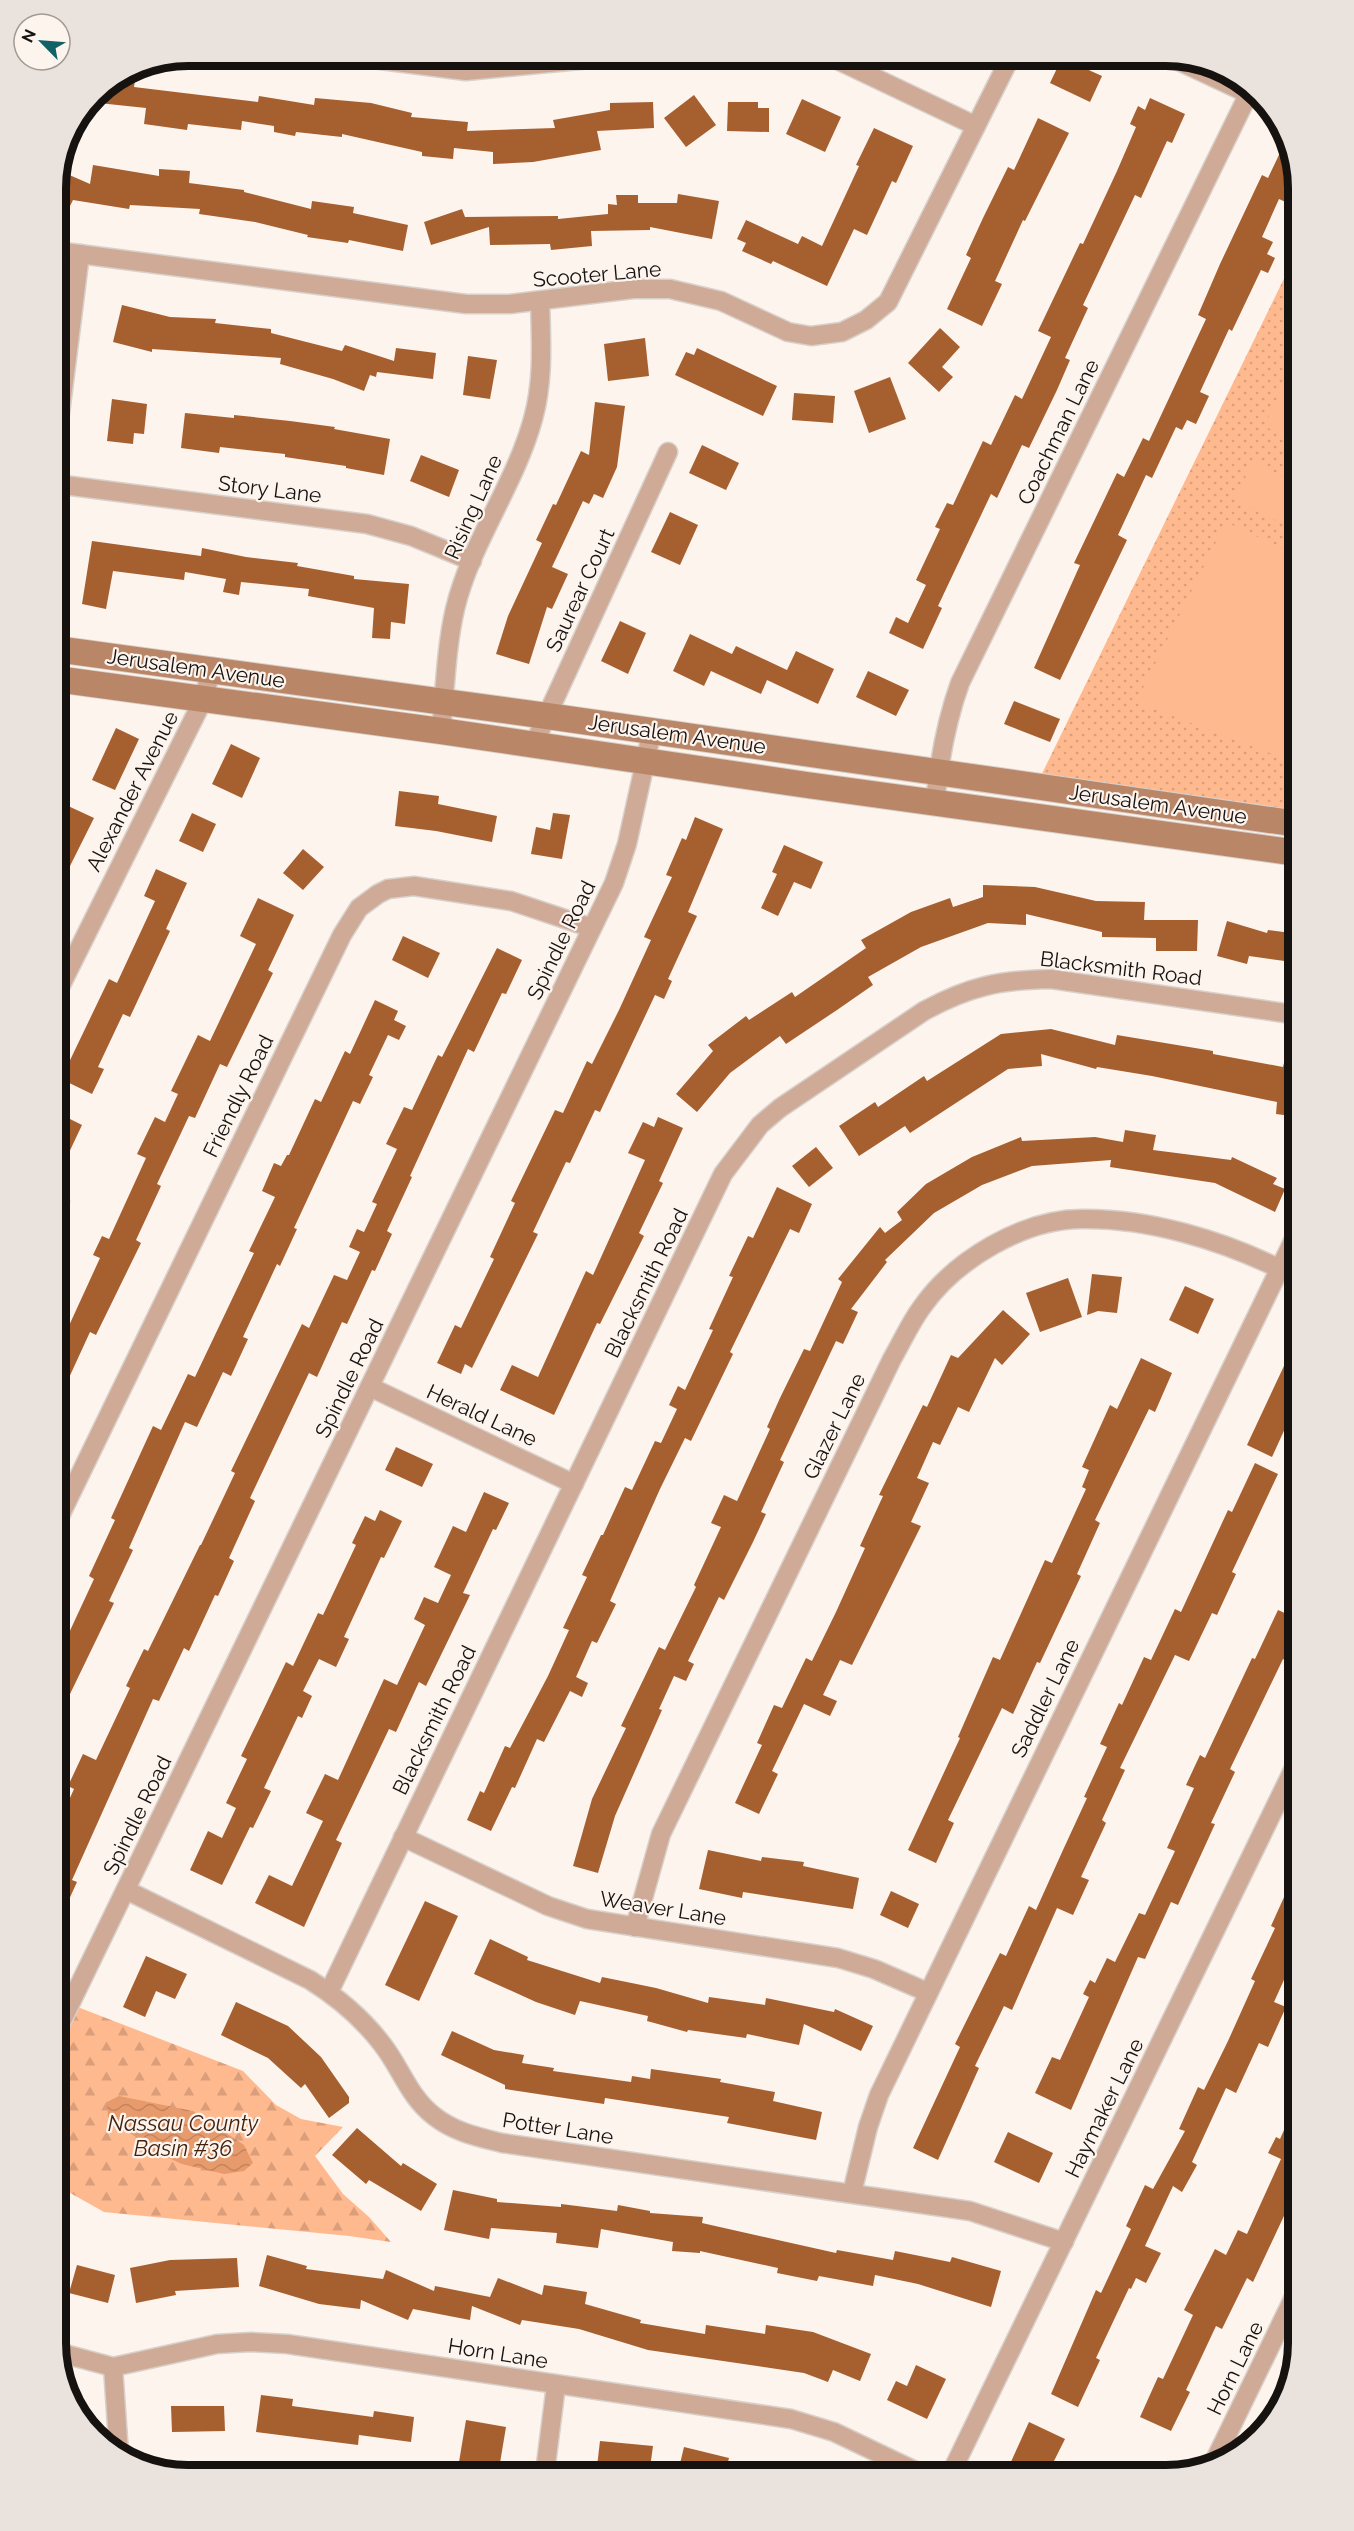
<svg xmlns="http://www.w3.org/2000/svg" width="1354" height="2531" font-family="Raleway,sans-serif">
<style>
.grass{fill:url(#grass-dots)}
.forest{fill:url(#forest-firs)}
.pitch{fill:#ffb98f}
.water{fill:url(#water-waves)}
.building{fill:#a65f2f}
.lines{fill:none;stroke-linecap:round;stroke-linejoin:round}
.minor-casing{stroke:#d8d0ca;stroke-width:21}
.secondary-casing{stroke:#d8d0ca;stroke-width:28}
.minor{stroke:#cfab97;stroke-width:18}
.secondary{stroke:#b98668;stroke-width:26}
.labels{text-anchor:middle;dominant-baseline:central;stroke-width:4.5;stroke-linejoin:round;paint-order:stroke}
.street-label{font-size:21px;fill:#151210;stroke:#fdf4ee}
.water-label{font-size:22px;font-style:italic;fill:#41220e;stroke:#fdf4ee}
.rim{fill:none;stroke:#151210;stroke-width:8}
</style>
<defs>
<pattern id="grass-dots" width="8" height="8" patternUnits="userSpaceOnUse" patternTransform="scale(1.5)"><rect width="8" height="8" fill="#ffb98f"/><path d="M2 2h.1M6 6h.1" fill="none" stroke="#da9e7a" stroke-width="1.8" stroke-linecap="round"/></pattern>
<pattern id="forest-firs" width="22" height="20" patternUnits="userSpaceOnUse" patternTransform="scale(1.5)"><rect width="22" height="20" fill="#ffb98f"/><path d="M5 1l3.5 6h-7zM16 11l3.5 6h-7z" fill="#da9e7a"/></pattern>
<pattern id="water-waves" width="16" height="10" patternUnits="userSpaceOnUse" patternTransform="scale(1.5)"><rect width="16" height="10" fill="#e79a6b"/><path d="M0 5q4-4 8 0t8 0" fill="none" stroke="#c5845c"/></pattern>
</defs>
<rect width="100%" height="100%" fill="#fdf4ee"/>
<polygon class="grass" points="1298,250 1298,829 1034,790"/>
<polygon class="forest" points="75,2006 243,2071 276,2105 301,2119 343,2127 315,2156 343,2194 369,2217 391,2242 349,2236 104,2212 56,2185 56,2047"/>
<g class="pitch">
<polygon points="1298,355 1298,443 1264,426"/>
<polygon points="1253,462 1298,484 1298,531 1234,500"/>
<polygon points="1226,522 1286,550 1298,565 1298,764 1136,702"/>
</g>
<polygon class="water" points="119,2096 193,2111 244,2145 253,2163 244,2171 224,2174 182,2164 158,2153 108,2117 107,2102"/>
<g class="building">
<polygon points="1062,58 1102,76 1090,102 1050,83"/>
<polygon points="118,79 135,81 134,87 258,102 259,96 314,105 315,98 371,103 412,113 411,117 468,122 467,131 555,128 553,120 610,110 610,103 653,102 654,128 597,131 601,150 533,162 493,164 493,152 454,148 453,159 422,156 422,152 342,134 342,137 296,132 295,136 274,132 274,126 242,121 241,130 188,124 187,130 144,124 146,108 89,102 95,94"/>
<polygon points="694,95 716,125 686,147 664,118"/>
<polygon points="1150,98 1185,114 1172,143 1167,141 1141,198 1135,195 1083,305 1088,308 1065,358 1070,360 1057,390 1029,448 1022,445 997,498 991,494 938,606 942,608 923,649 889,633 896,617 908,623 926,585 916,580 940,529 935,527 947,503 953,505 983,441 991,445 1015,395 1022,399 1051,337 1038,331 1080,243 1083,244 1117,171 1136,127 1130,124 1138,106 1145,110"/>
<polygon points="802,99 841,117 825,152 786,134"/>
<polygon points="728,102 758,102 758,108 769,108 769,132 727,131"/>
<polygon points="1038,118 1069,133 1025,221 1023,220 995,281 1002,284 982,326 947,309 971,258 966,255 983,218 1008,167 1014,170"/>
<polygon points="874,128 913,146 896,183 892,181 867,235 854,229 827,286 773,261 771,264 742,251 746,243 737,239 746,220 798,244 802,236 822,246 859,166 856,165"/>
<polygon points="1288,136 1298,187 1290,204 1279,199 1262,237 1273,242 1267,254 1275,258 1268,273 1261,270 1232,331 1229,329 1200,392 1209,396 1196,424 1187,420 1182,430 1176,427 1152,478 1146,475 1118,535 1127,540 1060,680 1034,668 1080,565 1074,563 1117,473 1124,477 1143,438 1149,441 1206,319 1198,315 1220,264 1262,175 1268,178"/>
<polygon points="93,165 159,176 159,169 190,171 189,183 244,190 244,192 311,209 312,201 354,207 353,213 408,225 403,251 349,240 348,243 307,237 308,235 255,222 199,214 200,209 130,205 129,209 73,200 67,212 56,206 56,180 58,170 90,184"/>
<polygon points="678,194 719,201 712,239 650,227 650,230 591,231 592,246 551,250 550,244 490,245 489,227 431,245 424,222 462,209 465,217 558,216 558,219 608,214 608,204 617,205 616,195 638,195 638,203 677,203"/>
<polygon points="122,305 170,317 216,319 215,323 271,329 271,333 342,351 345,345 394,361 396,348 436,353 433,379 377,372 376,377 370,375 364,391 333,379 280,364 281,358 152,349 152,352 113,342"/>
<polygon points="940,328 960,347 942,367 953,377 939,392 908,363"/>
<polygon points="645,338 649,376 608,381 604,344"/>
<polygon points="697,348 777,386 763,416 675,375 686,352 694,355"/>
<polygon points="468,356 497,360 490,399 463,395"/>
<polygon points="890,377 906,419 869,433 854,391"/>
<polygon points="794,393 835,396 833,423 792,420"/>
<polygon points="112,399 147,404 144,434 134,433 133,444 107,441"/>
<polygon points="595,402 625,406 617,467 603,498 594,494 589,504 583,501 552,567 568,574 552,609 547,607 529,664 496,654 508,616 542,543 536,540 553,504 556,505 581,451 589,455"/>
<polygon points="185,413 234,418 234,415 290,421 335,427 334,429 390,439 384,475 346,468 346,466 285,457 285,454 220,447 219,453 181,448"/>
<polygon points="702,445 739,463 726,490 689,473"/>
<polygon points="421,455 459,470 449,497 410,481"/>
<polygon points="670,512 698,525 680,565 651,552"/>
<polygon points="92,541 201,556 202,548 246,557 298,563 297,566 354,576 354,579 409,584 405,624 391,622 390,639 372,638 374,608 308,596 309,589 241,582 239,595 223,592 226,579 185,572 184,580 113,571 106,609 82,604"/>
<polygon points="620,621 646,633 628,674 601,661"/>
<polygon points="690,634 732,654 736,646 787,670 796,651 834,669 818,704 767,680 761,694 711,671 704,686 673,671"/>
<polygon points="868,671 909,690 896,716 856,697"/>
<polygon points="1014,701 1060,719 1050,742 1004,724"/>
<polygon points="116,728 139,739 115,790 92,780"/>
<polygon points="231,744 260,758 242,798 212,784"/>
<polygon points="399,791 439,796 438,804 497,816 492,842 436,831 395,826"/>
<polygon points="66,805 94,818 56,894 56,827"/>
<polygon points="192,813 216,824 203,852 179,841"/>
<polygon points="553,813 570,815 562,859 531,854 536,827 550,830"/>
<polygon points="695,817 723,829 688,912 697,916 668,979 672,981 664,999 655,995 600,1112 595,1110 570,1163 566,1162 533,1232 538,1234 472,1368 465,1364 461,1374 437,1363 455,1325 461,1328 494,1259 490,1257 515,1203 511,1201 555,1110 563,1113 587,1061 592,1064 619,1010 651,940 644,937 672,877 666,875 682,838 686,840"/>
<polygon points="784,845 823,862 811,889 794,882 778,916 761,908 777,874 772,872"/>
<polygon points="303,849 324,867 303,890 283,873"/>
<polygon points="156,869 187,883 166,929 170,931 130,1017 123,1014 98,1067 104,1069 92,1094 61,1079 109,979 117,983 155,901 144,896"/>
<polygon points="983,885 1035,887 1096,901 1145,902 1144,920 1198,920 1197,951 1156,951 1156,938 1102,937 1102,932 1026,914 1026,925 988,923 921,947 868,977 873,985 837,1010 786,1044 780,1036 730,1073 697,1112 676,1094 713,1051 708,1045 746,1016 749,1020 792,992 795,997 866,948 861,940 911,912 950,898 953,907 983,897"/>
<polygon points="258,898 294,915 268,970 273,973 227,1067 220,1064 195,1118 189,1116 157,1184 161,1186 136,1240 141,1243 96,1335 90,1332 56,1406 56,1354 100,1258 93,1255 102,1236 109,1239 146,1158 137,1154 155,1117 165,1122 178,1094 171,1091 198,1035 210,1041 256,944 240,936"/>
<polygon points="1227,921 1267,933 1268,930 1299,934 1299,963 1249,956 1247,964 1217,956"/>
<polygon points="403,936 440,953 428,978 392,960"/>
<polygon points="497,948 522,960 506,994 502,993 474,1052 468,1049 410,1176 412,1177 387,1231 392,1234 375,1271 372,1270 347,1324 342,1322 317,1377 309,1373 283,1428 250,1498 255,1501 229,1558 234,1561 218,1596 215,1595 189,1651 184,1648 159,1701 153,1699 72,1880 77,1882 56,1928 56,1829 74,1789 68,1786 83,1754 96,1760 130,1688 126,1686 144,1649 148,1651 200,1545 201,1545 235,1473 231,1471 302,1324 309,1328 334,1275 347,1280 360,1252 349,1247 357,1229 364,1232 377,1204 372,1202 397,1149 386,1144 404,1107 412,1110 438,1055 442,1057"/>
<polygon points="375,1000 398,1011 394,1020 406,1026 399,1040 388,1035 369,1075 373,1077 360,1104 353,1101 294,1228 297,1229 280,1266 277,1264 243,1337 248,1339 231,1376 223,1372 197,1427 185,1422 129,1548 133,1550 109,1601 114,1603 56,1723 56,1647 61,1650 94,1579 89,1576 115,1520 111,1518 153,1426 161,1430 188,1374 195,1377 254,1253 249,1251 275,1197 262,1191 274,1163 281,1166 287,1155 289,1155 315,1099 321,1102 345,1051 350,1054"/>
<polygon points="1051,1029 1115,1045 1117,1035 1213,1051 1213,1054 1283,1067 1284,1063 1299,1065 1299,1117 1276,1114 1277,1102 1152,1076 1097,1067 1096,1069 1041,1054 1042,1066 1008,1069 910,1133 905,1126 859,1156 839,1126 875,1102 878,1107 924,1076 927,1081 1001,1034"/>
<polygon points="56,1112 82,1125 56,1180"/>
<polygon points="658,1117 683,1128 659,1181 663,1183 639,1233 644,1236 600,1324 597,1323 554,1415 500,1390 512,1365 538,1377 586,1271 593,1275 645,1160 628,1153 643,1122 654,1127"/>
<polygon points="1125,1130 1156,1135 1153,1150 1231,1160 1232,1157 1277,1178 1273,1184 1285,1189 1275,1212 1215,1183 1110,1167 1111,1160 1032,1166 982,1185 934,1213 885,1260 887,1262 851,1309 858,1312 843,1344 836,1341 780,1460 784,1462 761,1512 766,1514 753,1542 724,1600 719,1597 688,1661 694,1664 686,1681 674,1676 659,1709 662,1710 615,1816 598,1873 573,1866 592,1799 626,1728 621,1726 659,1647 665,1650 696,1587 694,1585 721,1527 711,1523 724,1495 737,1501 770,1429 767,1427 780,1398 804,1349 810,1351 842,1282 838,1279 880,1227 885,1233 902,1220 897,1212 926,1184 972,1157 1021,1137 1022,1141 1095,1137 1123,1142"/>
<polygon points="816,1147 833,1168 809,1187 792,1166"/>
<polygon points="777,1187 812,1204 799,1233 790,1229 730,1352 733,1354 691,1441 685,1438 660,1489 610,1601 616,1604 597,1643 592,1641 576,1677 588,1683 582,1697 570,1691 544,1742 537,1739 515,1788 512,1787 491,1831 467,1820 480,1791 484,1793 505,1746 510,1748 548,1676 569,1630 563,1628 587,1577 582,1575 601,1535 603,1535 625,1487 632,1490 655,1441 661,1443 677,1409 669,1405 678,1386 685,1390 713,1330 709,1329 733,1277 729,1276 748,1236 753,1238"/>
<polygon points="1092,1274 1122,1277 1117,1313 1098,1311 1087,1315"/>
<polygon points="1068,1278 1082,1317 1040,1332 1026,1293"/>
<polygon points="1185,1286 1214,1299 1198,1334 1169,1320"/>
<polygon points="1003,1310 1030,1334 1002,1365 995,1358 969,1412 958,1407 940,1445 933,1442 917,1478 929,1483 911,1522 921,1526 852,1665 840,1660 823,1695 837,1701 830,1716 804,1704 772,1771 778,1774 759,1814 735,1803 762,1745 757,1743 774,1705 782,1708 806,1658 812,1661 836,1612 865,1548 860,1546 883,1496 879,1495 923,1405 927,1407 951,1355 958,1358"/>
<polygon points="1298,1336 1298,1400 1272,1457 1247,1445"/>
<polygon points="1141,1358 1172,1373 1155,1412 1149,1409 1095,1520 1100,1523 1077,1574 1081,1576 1040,1663 1037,1662 1013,1714 1002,1708 948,1820 954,1823 936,1863 908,1850 960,1738 958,1737 993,1657 1000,1660 1045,1560 1052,1563 1086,1489 1082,1487 1089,1470 1082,1467 1110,1405 1117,1409"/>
<polygon points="396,1447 433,1464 422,1487 385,1470"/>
<polygon points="1255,1463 1278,1474 1232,1572 1236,1574 1217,1615 1212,1613 1189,1661 1175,1655 1120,1768 1125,1770 1102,1820 1106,1823 1081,1877 1089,1880 1073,1915 1057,1908 1012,2010 1004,2006 975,2066 979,2068 938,2160 913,2148 960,2047 955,2044 1000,1953 1006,1956 1029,1906 1036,1910 1063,1850 1087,1798 1084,1797 1107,1747 1100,1744 1119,1703 1122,1705 1144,1657 1151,1660 1175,1609 1181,1612 1228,1510 1232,1512"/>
<polygon points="484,1492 509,1503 496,1530 493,1529 463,1593 470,1595 426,1686 419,1682 396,1732 389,1729 371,1767 336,1840 342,1843 304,1927 255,1903 269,1875 292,1886 323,1821 306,1813 325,1774 338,1780 384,1679 397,1685 425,1625 414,1619 424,1597 438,1603 451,1575 434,1567 453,1526 466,1532"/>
<polygon points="380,1510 402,1521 384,1558 381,1557 344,1637 349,1639 336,1667 319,1659 303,1691 312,1696 302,1718 298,1716 264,1788 271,1791 253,1828 250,1827 222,1885 190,1870 208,1831 222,1838 236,1808 226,1803 247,1759 241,1756 258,1721 286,1662 293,1666 318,1613 323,1615 356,1545 352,1543 365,1516 375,1521"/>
<polygon points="1278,1610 1298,1619 1298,1640 1288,1662 1283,1659 1230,1769 1235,1772 1211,1823 1215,1824 1178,1905 1171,1902 1145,1959 1138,1957 1071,2110 1035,2093 1052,2057 1060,2060 1089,1997 1083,1994 1090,1980 1095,1983 1107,1958 1115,1962 1139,1913 1145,1915 1175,1851 1167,1848 1194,1788 1186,1785 1200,1755 1205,1758 1252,1658 1255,1659"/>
<polygon points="708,1850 761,1861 762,1857 804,1862 803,1866 859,1878 853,1909 743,1892 742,1898 699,1889"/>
<polygon points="1298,1866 1298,1949 1274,2002 1286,2007 1268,2047 1259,2043 1236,2093 1226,2088 1192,2162 1197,2165 1182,2192 1173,2186 1145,2246 1161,2253 1146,2283 1136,2278 1131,2289 1129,2288 1096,2358 1100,2360 1078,2407 1051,2394 1096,2290 1101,2293 1131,2229 1126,2226 1145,2185 1153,2189 1185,2131 1179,2129 1198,2087 1204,2090 1228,2041 1255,1981 1251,1979 1275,1928 1271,1926"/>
<polygon points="891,1891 919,1904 908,1928 880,1915"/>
<polygon points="425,1901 458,1916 419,2001 385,1985"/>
<polygon points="490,1939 528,1957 527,1960 600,1983 602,1977 656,1988 708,2003 709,1997 765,2005 766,1998 834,2012 835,2009 873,2026 861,2051 804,2024 799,2045 747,2034 746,2038 688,2030 687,2032 647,2021 648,2016 580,2001 575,2015 536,2002 474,1974"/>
<polygon points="146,1956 187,1974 175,1999 156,1991 145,2017 123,2007"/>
<polygon points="236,2002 288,2026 321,2057 349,2097 349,2103 329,2118 305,2084 301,2088 268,2058 221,2035"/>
<polygon points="452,2031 494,2050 524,2055 522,2063 554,2068 553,2071 631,2082 632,2076 650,2079 651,2069 721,2079 720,2082 775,2092 773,2101 822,2112 816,2140 727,2123 729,2117 605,2098 604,2104 505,2089 505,2085 441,2055"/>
<polygon points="1298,2099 1298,2186 1253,2282 1247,2278 1222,2329 1216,2326 1186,2390 1190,2392 1171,2431 1140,2417 1158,2377 1163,2379 1193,2315 1184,2310 1215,2249 1226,2255 1238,2230 1247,2234 1281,2159 1268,2153 1276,2137 1280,2139"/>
<polygon points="357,2128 401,2166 403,2163 437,2184 421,2211 369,2180 366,2184 332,2155"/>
<polygon points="1008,2132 1053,2153 1039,2183 994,2162"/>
<polygon points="453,2190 497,2199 497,2202 561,2207 561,2204 617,2211 618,2205 650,2211 650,2213 703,2217 702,2223 836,2253 837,2250 893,2260 895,2251 950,2262 952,2257 1001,2271 991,2307 918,2284 875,2275 873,2286 819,2276 817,2281 777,2273 778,2268 700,2251 700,2253 672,2251 673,2242 601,2229 598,2248 556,2243 557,2233 491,2228 489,2239 444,2230"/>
<polygon points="267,2255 307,2266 306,2269 383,2279 386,2270 434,2291 435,2286 490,2297 498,2278 542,2295 544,2285 587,2292 585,2304 641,2320 640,2323 705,2334 706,2325 765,2334 766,2325 813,2332 871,2354 860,2381 833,2370 828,2382 804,2373 648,2350 579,2329 522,2320 520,2325 472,2306 470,2320 413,2309 408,2320 361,2300 360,2309 319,2304 259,2286"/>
<polygon points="237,2258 239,2287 175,2291 176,2295 136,2303 130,2268 170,2260"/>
<polygon points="77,2265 115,2275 108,2303 69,2293"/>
<polygon points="916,2365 946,2379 927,2419 887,2400 896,2381 907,2386"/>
<polygon points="261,2395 293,2399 292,2406 373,2417 374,2411 414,2417 411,2442 359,2435 358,2445 256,2432"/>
<polygon points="171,2406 224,2406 225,2431 172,2432"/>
<polygon points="466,2420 506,2427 499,2469 459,2462"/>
<polygon points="1029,2422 1065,2439 1047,2475 1035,2475 1010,2464"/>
<polygon points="600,2441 653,2446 649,2475 596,2475"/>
<polygon points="684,2447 729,2458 725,2475 691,2475 678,2472"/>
</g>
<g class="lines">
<defs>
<g id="minor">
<polyline points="350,56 466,71 621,56"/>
<polyline points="829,56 976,126"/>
<polyline points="1168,56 1249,94"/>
<polyline points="56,251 466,304 510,304 633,289 670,289 721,301 788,332 811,336 842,332 866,320 888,302 1011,56"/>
<polyline points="56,445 80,254"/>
<polyline points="56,484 367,524 411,536 472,561"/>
<path d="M 441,731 C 445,691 446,648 455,609 C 471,542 515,485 533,419 C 544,380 541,340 540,301"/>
<polyline points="533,746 668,452"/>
<path d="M 935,803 C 939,761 946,722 960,683 L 1250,91"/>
<polyline points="56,995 204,698 211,670"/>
<polyline points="56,1199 60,1201"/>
<polyline points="370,1387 574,1484"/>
<polyline points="56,1524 342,935 359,908 378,894 388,889 414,886 511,901 592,928"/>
<polyline points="403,1837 548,1906 587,1919 838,1958 874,1969 927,1992"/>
<path d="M 126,1890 L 310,1980 C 337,1997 363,2019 382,2044 C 401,2068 409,2097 434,2116 C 454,2132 478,2137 502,2143 L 970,2211 L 1064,2242"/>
<path d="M 635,1927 L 661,1834 L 892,1359 C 902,1342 910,1323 922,1307 C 955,1260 1023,1219 1082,1219 C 1148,1218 1221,1240 1280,1269"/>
<path d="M 329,1992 L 723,1174 L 760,1125 L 780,1108 L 924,1011 C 970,986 1000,980 1051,979 L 1298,1015"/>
<polyline points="56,2033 614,883 627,844 652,731"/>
<polyline points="852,2193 868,2127 879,2095 1298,1231"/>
<polyline points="57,2352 113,2367 217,2344 251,2342 287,2344 791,2419 834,2432 924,2475"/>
<polyline points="113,2367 119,2454"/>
<polyline points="1212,2466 1298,2289"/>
<polyline points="547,2475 546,2464 556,2385"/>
<polyline points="950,2475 1298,1760"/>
</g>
<g id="secondary">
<polyline points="56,649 547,716 1298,824"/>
<polyline points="56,679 441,731 807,785 1298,853"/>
</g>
</defs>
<use href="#minor" class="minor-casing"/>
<use href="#secondary" class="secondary-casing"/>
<use href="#minor" class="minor"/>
<use href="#secondary" class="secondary"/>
</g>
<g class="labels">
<g class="street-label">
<text transform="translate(597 274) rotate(-5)">Scooter Lane</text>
<text transform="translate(1058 432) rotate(-64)">Coachman Lane</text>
<text transform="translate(270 489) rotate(7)">Story Lane</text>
<text transform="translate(473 507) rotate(-66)">Rising Lane</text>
<text transform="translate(580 590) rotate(-65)">Saurear Court</text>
<text transform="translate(196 668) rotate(8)">Jerusalem Avenue</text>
<text transform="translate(677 734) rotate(8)">Jerusalem Avenue</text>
<text transform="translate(132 791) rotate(-63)">Alexander Avenue</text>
<text transform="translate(1158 804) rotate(8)">Jerusalem Avenue</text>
<text transform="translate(561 940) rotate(-64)">Spindle Road</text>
<text transform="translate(1121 968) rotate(7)">Blacksmith Road</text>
<text transform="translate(238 1096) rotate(-64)">Friendly Road</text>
<text transform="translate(646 1283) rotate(-64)">Blacksmith Road</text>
<text transform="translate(349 1378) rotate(-64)">Spindle Road</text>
<text transform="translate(482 1415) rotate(25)">Herald Lane</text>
<text transform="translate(834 1426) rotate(-64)">Glazer Lane</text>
<text transform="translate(1045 1698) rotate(-64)">Saddler Lane</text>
<text transform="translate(434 1720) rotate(-64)">Blacksmith Road</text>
<text transform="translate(137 1815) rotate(-64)">Spindle Road</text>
<text transform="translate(663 1908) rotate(9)">Weaver Lane</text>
<text transform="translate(1104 2108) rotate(-64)">Haymaker Lane</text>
<text transform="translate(558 2128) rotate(9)">Potter Lane</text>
<text transform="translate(498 2353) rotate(9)">Horn Lane</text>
<text transform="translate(1235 2368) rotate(-64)">Horn Lane</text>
</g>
<g class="water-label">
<text x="183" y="2123">Nassau County<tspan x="183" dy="25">Basin #36</tspan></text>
</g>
</g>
<path d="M0 0H1354V2531H0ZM188 66H1166A122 122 0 0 1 1288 188V2343A122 122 0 0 1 1166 2465H188A122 122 0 0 1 66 2343V188A122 122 0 0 1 188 66Z" fill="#eae2dc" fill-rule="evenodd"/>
<path class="rim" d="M188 66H1166A122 122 0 0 1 1288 188V2343A122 122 0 0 1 1166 2465H188A122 122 0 0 1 66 2343V188A122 122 0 0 1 188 66Z"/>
<g transform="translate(42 42) rotate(295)"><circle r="28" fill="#fdf4ee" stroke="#a09a95" stroke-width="1.5"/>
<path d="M0-4.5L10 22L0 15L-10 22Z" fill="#116167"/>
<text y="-9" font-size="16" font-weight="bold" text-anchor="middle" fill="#151210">N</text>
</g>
</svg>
